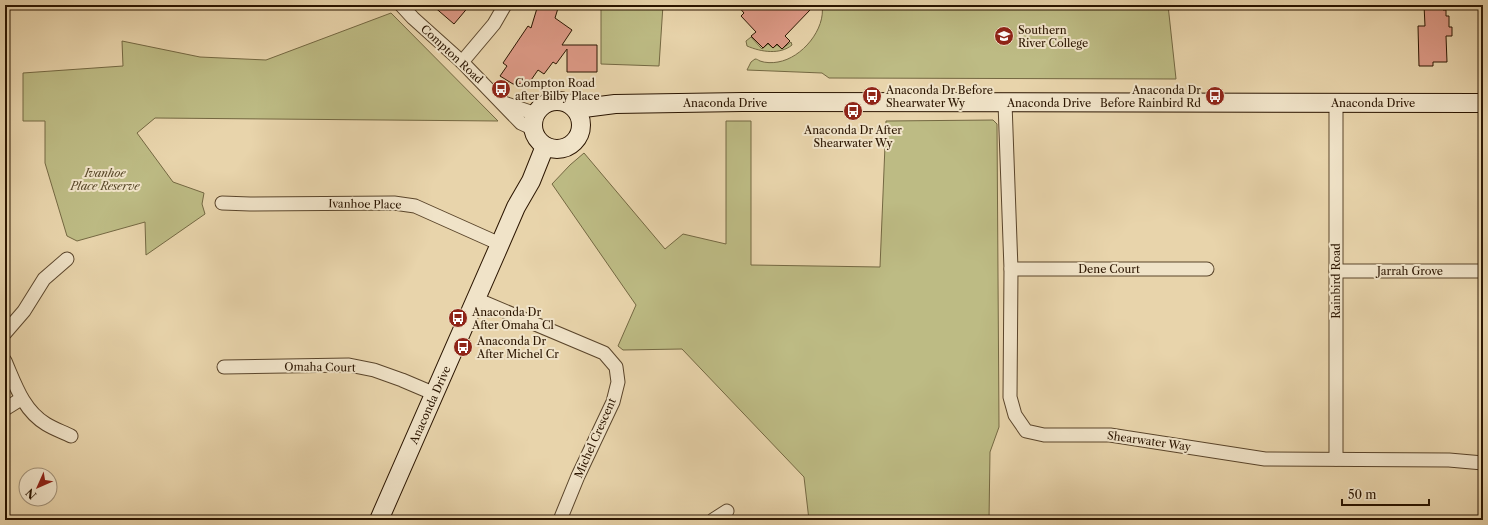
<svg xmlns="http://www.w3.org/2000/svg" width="1488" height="525" font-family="'Libre Caslon Text',serif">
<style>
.green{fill:#bdbb84;stroke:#746842}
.building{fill:#dd9986;stroke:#2b1500}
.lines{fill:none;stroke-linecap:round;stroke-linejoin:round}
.street-casing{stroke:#5a452b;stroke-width:15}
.secondary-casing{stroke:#2b1500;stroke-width:20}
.street{stroke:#f0e3c8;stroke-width:13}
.secondary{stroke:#f0e3c8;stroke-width:18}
.labels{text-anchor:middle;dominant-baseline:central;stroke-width:4;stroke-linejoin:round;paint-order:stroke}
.poi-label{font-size:11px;fill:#2b1500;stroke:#f0e3c8;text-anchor:start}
.street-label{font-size:11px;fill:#2b1500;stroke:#f0e3c8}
.park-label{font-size:11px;font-style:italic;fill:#574728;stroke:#f0e3c8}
</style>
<rect width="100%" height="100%" fill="#e8d4ab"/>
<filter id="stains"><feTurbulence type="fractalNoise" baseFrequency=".005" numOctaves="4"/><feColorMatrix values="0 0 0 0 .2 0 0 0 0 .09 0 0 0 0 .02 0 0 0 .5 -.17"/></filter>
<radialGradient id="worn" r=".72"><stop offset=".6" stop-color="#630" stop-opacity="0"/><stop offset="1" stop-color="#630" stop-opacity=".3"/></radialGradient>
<g class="green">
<polygon points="601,5 663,5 659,66 601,64"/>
<path d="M 822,5 L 1168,5 L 1176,79 L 829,78 L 822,73 L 747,70 L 751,62 L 755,59 C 757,59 758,60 760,61 C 765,63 773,63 778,62 C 802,58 826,29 822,5 Z"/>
<polygon points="391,13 498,121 155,118 137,133 173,182 204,193 202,204 205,214 146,255 145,222 77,241 67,236 45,163 45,121 23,121 23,73 123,66 122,41 200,57 266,60"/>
<path d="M 751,37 L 762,49 L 768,44 L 773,48 L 777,45 L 782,49 L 791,42 L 792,45 C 780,55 761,52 747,46 L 746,41 Z"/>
<polygon points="993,120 997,124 999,427 990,452 989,520 809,520 804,477 682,349 623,350 618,346 636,305 552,184 570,165 584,153 665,249 683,234 726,244 726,121 751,121 751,265 880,267 886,121"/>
</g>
<g class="building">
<polygon points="432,5 470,5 454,24"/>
<polygon points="538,5 559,5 555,18 572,30 562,45 597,45 597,72 567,72 567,49 556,64 553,62 544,74 538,70 529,83 513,84 500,76 507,66 503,63 528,26 531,28"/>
<polygon points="737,5 805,5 810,10 785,36 790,41 782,49 777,44 773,48 768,43 763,48 751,36 756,32 741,16 744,13"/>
<polygon points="1424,5 1443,5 1443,10 1446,10 1446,16 1449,16 1449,27 1452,27 1452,36 1446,36 1447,62 1433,62 1433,66 1419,66 1418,26 1425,26"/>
</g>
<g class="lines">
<defs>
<g id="street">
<polyline points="401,5 413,18 462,62 521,123 534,129"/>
<polyline points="462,62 494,24 505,5"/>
<polyline points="504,103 536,114"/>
<polyline points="1005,103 1011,269 1010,397 1015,415 1026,431 1044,435 1110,435 1265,459 1449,460 1483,463"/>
<polyline points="1336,103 1336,459"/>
<polyline points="222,203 250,204 394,203 415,206 500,244"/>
<polyline points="1011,269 1207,269"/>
<polyline points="1336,271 1483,271"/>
<polyline points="476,299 604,353 616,367 618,382 613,402 578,476 560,520"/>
<polyline points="5,333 24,311 44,279 67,259"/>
<path d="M 5,361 C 15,384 23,410 46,424 C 54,429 63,432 71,436"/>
<polyline points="224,367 349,365 374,370 402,380 435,394"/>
<polyline points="5,409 21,399"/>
<polyline points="713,520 727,511"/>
</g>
<g id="secondary">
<circle cx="557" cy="125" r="24"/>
<polyline points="576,109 615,104 742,102 1483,103"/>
<polyline points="379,520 500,244 516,207 531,181 545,146"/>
</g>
</defs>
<use href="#street" class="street-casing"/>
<use href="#secondary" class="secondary-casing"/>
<use href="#street" class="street"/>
<use href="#secondary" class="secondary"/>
</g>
<defs>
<symbol id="school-disc" viewBox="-11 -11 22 22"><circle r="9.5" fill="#8f2418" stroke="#f0e3c8"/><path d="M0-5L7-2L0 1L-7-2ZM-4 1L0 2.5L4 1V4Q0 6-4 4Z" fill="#fff"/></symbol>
<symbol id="bus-disc" viewBox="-11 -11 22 22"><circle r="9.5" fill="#8f2418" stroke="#f0e3c8"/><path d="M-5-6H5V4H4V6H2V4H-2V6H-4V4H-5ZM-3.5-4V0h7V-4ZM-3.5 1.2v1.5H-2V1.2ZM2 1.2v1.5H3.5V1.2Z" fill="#fff"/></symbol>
</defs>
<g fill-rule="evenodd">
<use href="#school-disc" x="993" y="25" width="22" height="22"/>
<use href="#bus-disc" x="490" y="78" width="22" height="22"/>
<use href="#bus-disc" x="861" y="85" width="22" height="22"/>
<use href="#bus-disc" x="1204" y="85" width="22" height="22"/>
<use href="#bus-disc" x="842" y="100" width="22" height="22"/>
<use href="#bus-disc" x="447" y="307" width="22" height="22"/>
<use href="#bus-disc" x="452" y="336" width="22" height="22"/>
</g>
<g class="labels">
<g class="poi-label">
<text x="1018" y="30">Southern<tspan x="1018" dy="13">River College</tspan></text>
<text x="515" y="83">Compton Road<tspan x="515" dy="13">after Bilby Place</tspan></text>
<text x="886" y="90">Anaconda Dr Before<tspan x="886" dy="13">Shearwater Wy</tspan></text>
<text x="1201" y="90" text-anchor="end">Anaconda Dr<tspan x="1201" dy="13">Before Rainbird Rd</tspan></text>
<text x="853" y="130" text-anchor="middle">Anaconda Dr After<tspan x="853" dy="13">Shearwater Wy</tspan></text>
<text x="472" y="312">Anaconda Dr<tspan x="472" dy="13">After Omaha Cl</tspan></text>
<text x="477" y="341">Anaconda Dr<tspan x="477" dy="13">After Michel Cr</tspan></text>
</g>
<g class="street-label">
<text transform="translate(452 54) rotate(43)">Compton Road</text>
<text x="725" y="103">Anaconda Drive</text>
<text x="1049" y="103">Anaconda Drive</text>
<text x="1373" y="103">Anaconda Drive</text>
<text transform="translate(365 204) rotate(1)">Ivanhoe Place</text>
<text x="1109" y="269">Dene Court</text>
<text x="1410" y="271">Jarrah Grove</text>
<text transform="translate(1336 281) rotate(-90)">Rainbird Road</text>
<text transform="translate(320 367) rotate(1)">Omaha Court</text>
<text transform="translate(430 405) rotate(-66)">Anaconda Drive</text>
<text transform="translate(595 438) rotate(-66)">Michel Crescent</text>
<text transform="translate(1149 441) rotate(8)">Shearwater Way</text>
</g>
<g class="park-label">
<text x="105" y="173">Ivanhoe<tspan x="105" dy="13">Place Reserve</tspan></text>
</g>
</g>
<rect width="1488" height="525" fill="none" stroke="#e8d4ab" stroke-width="20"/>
<rect x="6" y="6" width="1476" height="513" fill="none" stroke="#2b1500" stroke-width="2"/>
<rect x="10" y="10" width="1468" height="505" fill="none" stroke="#2b1500"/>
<g transform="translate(38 487) rotate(225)"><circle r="19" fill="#f0e3c8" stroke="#a19178"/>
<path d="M0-3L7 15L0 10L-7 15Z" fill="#8f2418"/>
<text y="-6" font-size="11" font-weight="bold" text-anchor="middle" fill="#2b1500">N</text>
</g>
<path d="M1342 499v6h87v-6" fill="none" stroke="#2b1500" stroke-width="2"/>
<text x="1348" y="499" font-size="12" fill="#2b1500" stroke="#f0e3c8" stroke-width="3" paint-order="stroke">50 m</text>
<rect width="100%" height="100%" filter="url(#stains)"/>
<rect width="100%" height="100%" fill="url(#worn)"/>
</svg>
